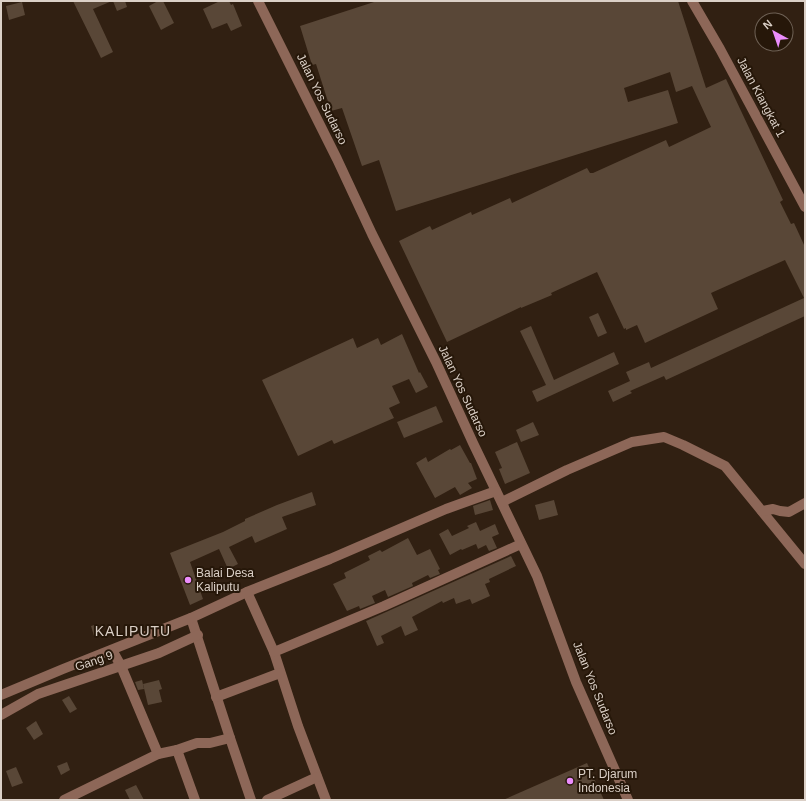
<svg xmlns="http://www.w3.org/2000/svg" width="806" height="801" font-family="Arial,sans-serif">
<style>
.building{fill:#594737}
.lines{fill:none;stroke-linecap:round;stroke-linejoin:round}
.minor{stroke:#8d6758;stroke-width:10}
.poi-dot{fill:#eb8dfc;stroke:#261709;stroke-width:1.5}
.labels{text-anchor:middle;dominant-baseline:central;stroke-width:4;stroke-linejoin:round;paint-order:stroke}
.street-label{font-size:12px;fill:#dbd0c7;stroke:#261709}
.poi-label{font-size:12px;fill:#dbd0c7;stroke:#261709;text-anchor:start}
.quarter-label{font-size:14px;letter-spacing:1px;fill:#dbd0c7;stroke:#261709}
</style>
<rect width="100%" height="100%" fill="#312012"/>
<g class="building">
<polygon points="73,1 112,1 93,9 113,52 101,58"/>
<polygon points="113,1 125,1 127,7 117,11"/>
<polygon points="158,1 163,1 174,23 161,30 149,6"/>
<polygon points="220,1 229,1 231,5 233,4 242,26 231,31 227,23 212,29 203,9"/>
<polygon points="374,1 678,1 706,88 726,79 783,200 780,202 791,224 794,223 805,247 805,316 666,380 664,376 630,391 632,393 613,402 608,391 630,381 626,372 649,362 651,368 804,298 785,260 711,293 718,309 645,343 637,325 626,330 626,328 624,329 597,272 551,293 552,295 521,308 521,307 447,342 399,241 430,226 432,230 471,212 472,215 510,198 512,203 587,168 590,173 593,173 666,140 669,147 711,127 692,86 676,92 670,72 624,88 628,102 668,90 678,123 396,211 379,160 362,166 342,108 331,111 316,64 312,65 300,26 374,2"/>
<polygon points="22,2 25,15 9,20 6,6"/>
<polygon points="598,313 607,333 598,337 589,317"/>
<polygon points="531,326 554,380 614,352 619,364 537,402 532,391 546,385 520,331"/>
<polygon points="402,334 419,373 420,372 428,387 416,393 409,379 392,386 400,403 389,408 394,418 334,444 332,440 298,456 262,380 353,338 357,348 378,338 381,345"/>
<polygon points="436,406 443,422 404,438 397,422"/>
<polygon points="533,422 539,435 521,442 516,430"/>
<polygon points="517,442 530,473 505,484 499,469 502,468 495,452"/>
<polygon points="460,445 470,463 471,463 477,479 468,483 472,488 460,495 455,487 435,498 416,463 426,457 428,462 450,449 451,450"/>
<polygon points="312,492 316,505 282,517 287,529 255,543 252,536 229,547 238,564 228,569 219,549 190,562 203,599 190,605 170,553 223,532 245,521 245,519 277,505"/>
<polygon points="490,500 493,510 475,515 473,506"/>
<polygon points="554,500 558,515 539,520 535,505"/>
<polygon points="476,522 480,531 495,524 499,534 492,537 497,548 489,551 486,545 478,549 476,544 462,550 461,549 450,555 439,534 448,529 452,536 469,528 467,526"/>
<polygon points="408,538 417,555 430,549 440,569 438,570 440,574 430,578 428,575 412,583 413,586 388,597 385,590 372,596 375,603 360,609 359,606 347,611 333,584 346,578 344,573 370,560 368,556 380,550 382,552"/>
<polygon points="511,556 516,566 489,579 490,582 485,584 490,596 472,604 470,599 456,604 454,598 443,603 442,601 412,617 418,630 405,636 401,626 381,636 384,643 377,646 366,621"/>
<polygon points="98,624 101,634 94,636 91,626"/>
<polygon points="142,680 144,689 138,690 135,682"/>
<polygon points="159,680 162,689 159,690 162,702 148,705 143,684"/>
<polygon points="69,696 77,709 70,713 62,700"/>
<polygon points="36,721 43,734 34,740 26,728"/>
<polygon points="67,762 70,770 61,775 57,766"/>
<polygon points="587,763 604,800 503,800"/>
<polygon points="16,767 23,783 12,787 6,771"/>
<polygon points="136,785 144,800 130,800 125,790"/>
</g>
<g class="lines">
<g class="minor">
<polyline points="258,1 337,159 372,234 436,362 473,443 537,576 576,682 628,800"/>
<polyline points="692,1 720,49 805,207"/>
<polyline points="502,502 567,470 632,442 664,437 683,445 725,466 805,564"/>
<polyline points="762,511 773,509 780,511 789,512 805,503"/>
<polyline points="247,592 274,652 298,726 326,800"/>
<polyline points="191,618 230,738 251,800"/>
<polyline points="112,650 121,666 158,754"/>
<polyline points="274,652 384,606 521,544"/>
<polyline points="1,695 63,669 191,618 247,592 330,559 446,509 496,491"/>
<polyline points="216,697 280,673"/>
<polyline points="1,715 38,694 159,653 198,635"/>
<polyline points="177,750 195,800"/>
<polyline points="64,800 158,754 177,750 197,743 210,743 230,738"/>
<polyline points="267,800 317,777"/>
</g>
</g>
<g class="poi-dot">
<circle cx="188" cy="580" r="4"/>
<circle cx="570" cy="781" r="4"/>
</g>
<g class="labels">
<g class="street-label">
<text transform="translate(761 97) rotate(62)">Jalan Kiangkat 1</text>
<text transform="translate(322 99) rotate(64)">Jalan Yos Sudarso</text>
<text transform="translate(463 391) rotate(65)">Jalan Yos Sudarso</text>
<text transform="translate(94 661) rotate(-19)">Gang 9</text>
<text transform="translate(595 688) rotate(68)">Jalan Yos Sudarso</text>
</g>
<g class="poi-label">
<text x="196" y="573">Balai Desa<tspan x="196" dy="14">Kaliputu</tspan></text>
<text x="578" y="774">PT. Djarum<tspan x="578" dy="14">Indonesia</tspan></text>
</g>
<g class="quarter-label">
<text x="133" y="631">KALIPUTU</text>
</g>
</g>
<rect width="806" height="801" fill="none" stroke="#dbd0c7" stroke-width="4"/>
<g transform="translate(774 32) rotate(320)"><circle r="19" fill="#261709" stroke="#6e6155"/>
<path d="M0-3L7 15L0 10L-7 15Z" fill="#eb8dfc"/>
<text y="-6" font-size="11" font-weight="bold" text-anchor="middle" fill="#dbd0c7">N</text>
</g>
</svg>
